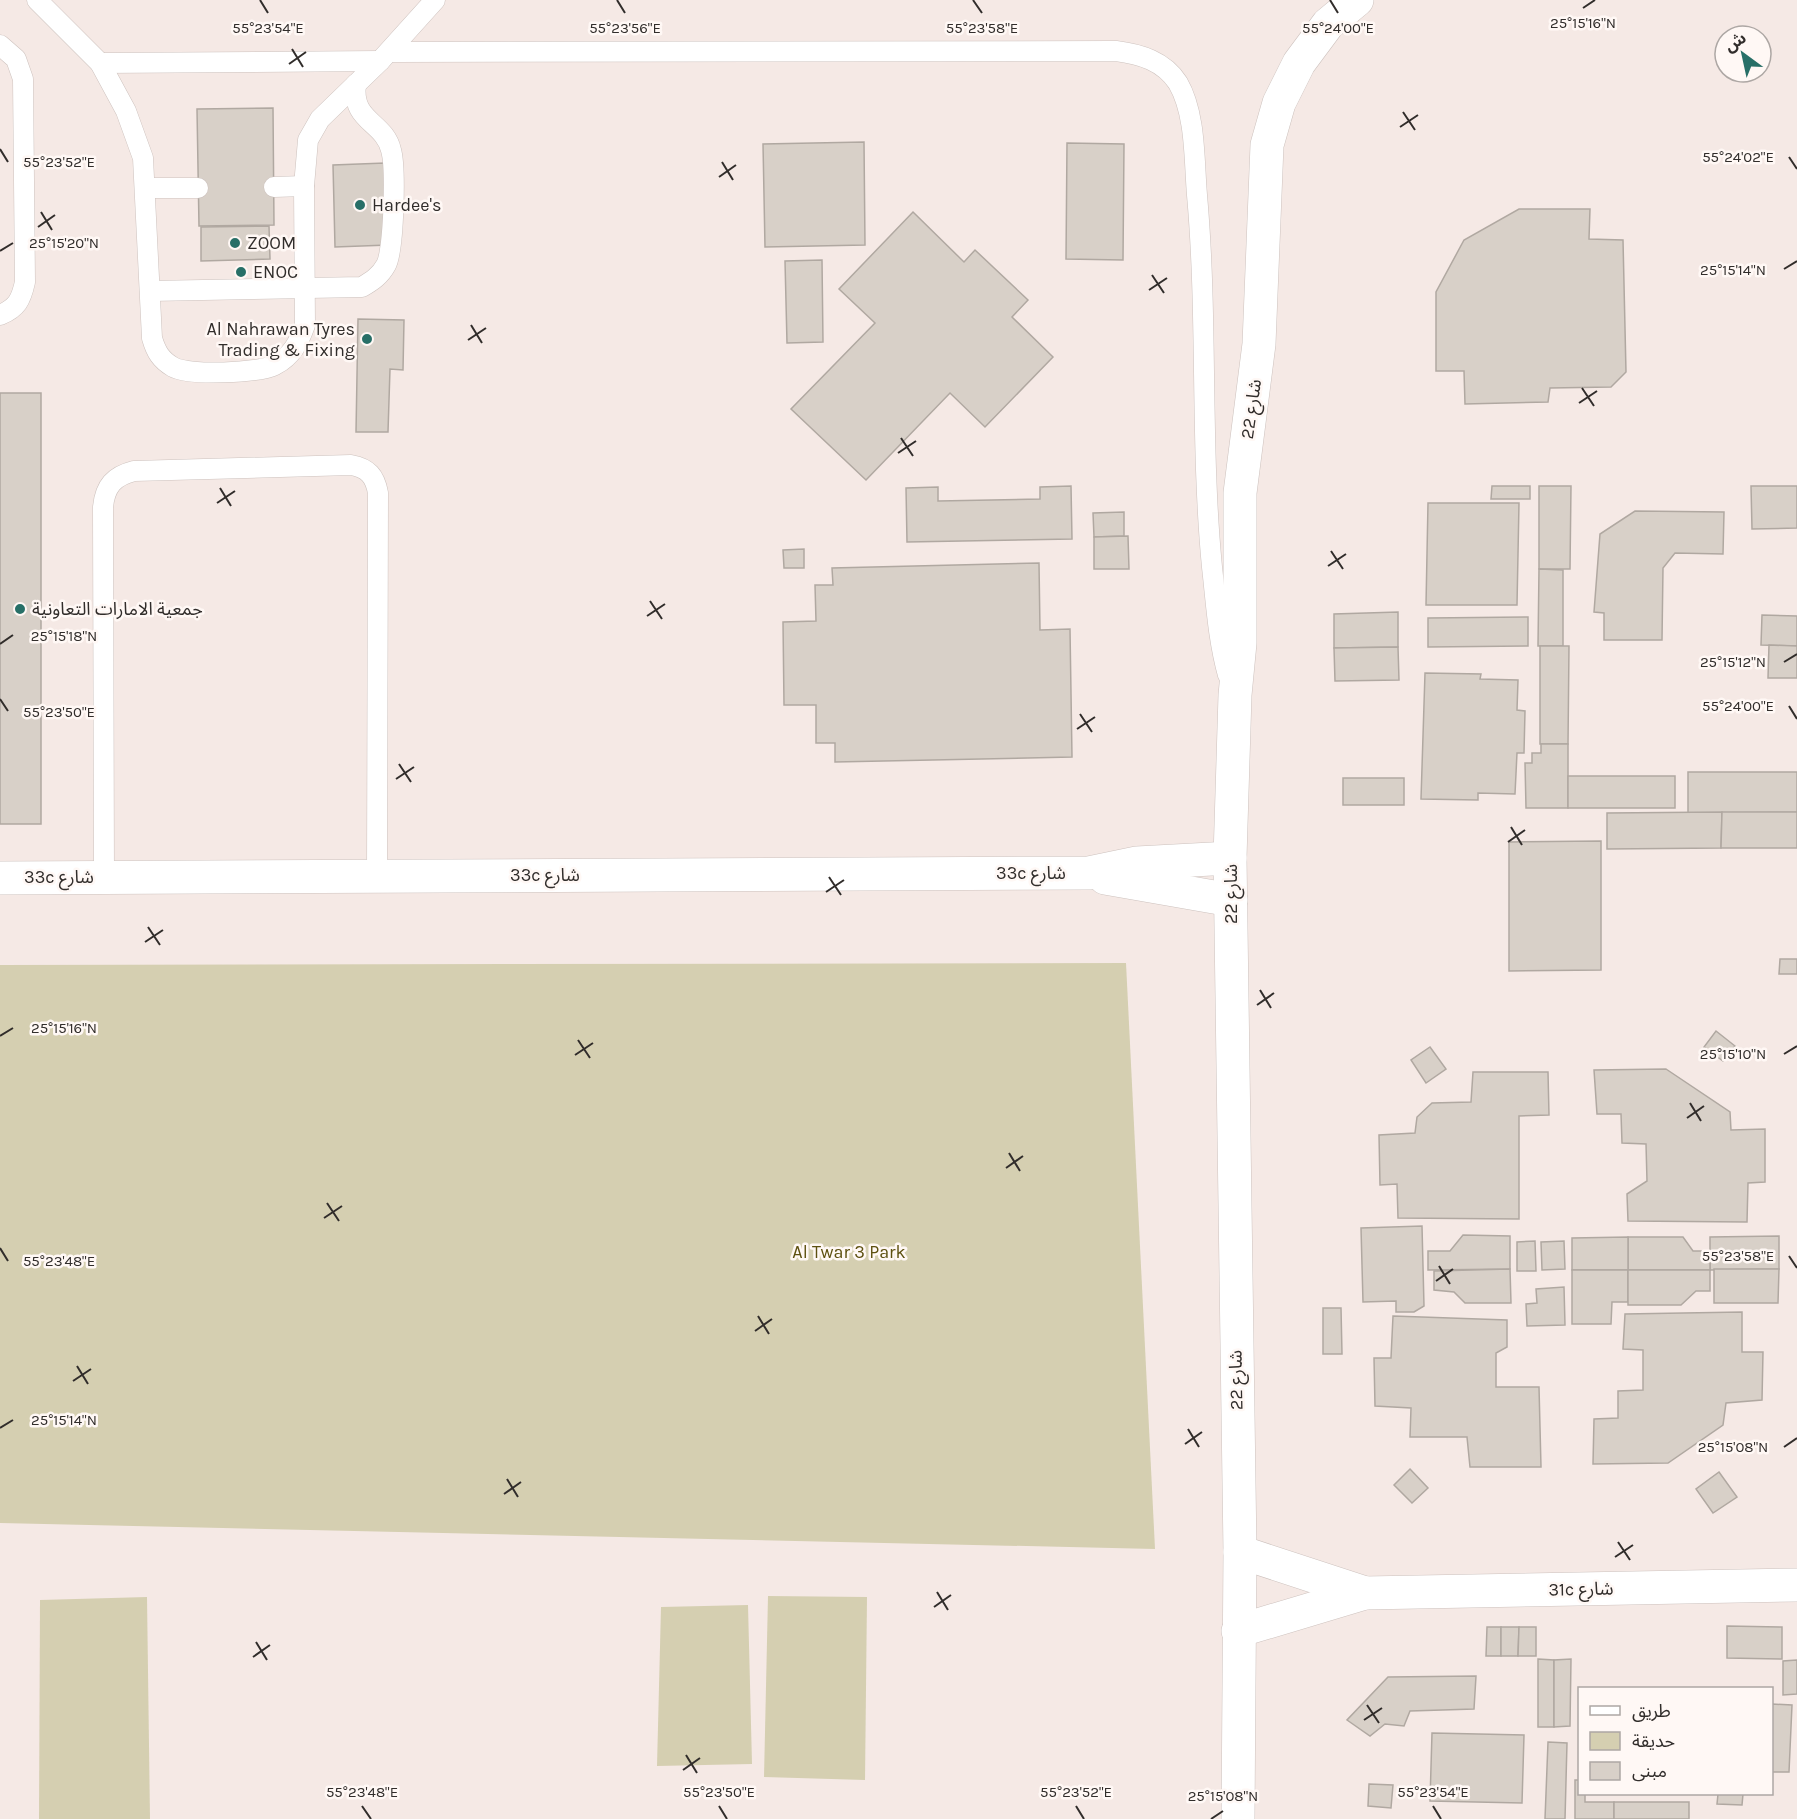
<svg xmlns="http://www.w3.org/2000/svg" width="1797" height="1819" font-family="Karla,'Noto Sans Arabic',sans-serif">
<style>
.green{fill:#d5cfb1}
.building{fill:#d8d0c8;stroke:#b0a8a1;stroke-width:1.5}
.lines{fill:none;stroke-linecap:round;stroke-linejoin:round}
.service-casing{stroke:#cdc2be;stroke-width:21}
.minor-casing{stroke:#cdc2be;stroke-width:34}
.service{stroke:#fff;stroke-width:20}
.minor{stroke:#fff;stroke-width:33}
.ticks{fill:none;stroke:#312d2b;stroke-width:2}
.poi-dot{fill:#276f67;stroke:#fff8f5;stroke-width:2}
.labels{text-anchor:middle;dominant-baseline:central;stroke-width:5;stroke-linejoin:round;paint-order:stroke}
.poi-label{font-size:18px;fill:#312d2b;stroke:#fff8f5;text-anchor:start}
.street-label{font-size:18px;fill:#312d2b;stroke:#fff8f5}
.park-label{font-size:18px;fill:#5d5010;stroke:#fff8f5}
.ticks-label{font-size:15px;text-anchor:middle;fill:#312d2b;stroke:#fff8f5;stroke-width:5;stroke-linejoin:round;paint-order:stroke}
</style>
<rect width="100%" height="100%" fill="#f5e9e5"/>
<g class="green">
<polygon points="1126,963 1155,1549 0,1523 0,965"/>
<polygon points="768,1596 867,1597 865,1780 764,1777"/>
<polygon points="147,1597 150,1819 39,1819 40,1600"/>
<polygon points="748,1605 752,1764 657,1766 661,1607"/>
</g>
<g class="building">
<polygon points="273,108 274,225 199,226 197,109"/>
<polygon points="864,142 865,245 765,247 763,144"/>
<polygon points="1067,143 1124,144 1123,260 1066,259"/>
<polygon points="385,163 388,245 335,247 333,165"/>
<polygon points="1519,209 1590,209 1589,239 1623,240 1626,372 1611,387 1550,388 1548,402 1465,404 1464,371 1436,371 1436,292 1464,240"/>
<polygon points="913,212 964,262 975,250 1028,300 1012,317 1053,357 985,427 950,393 866,480 791,409 875,323 839,289"/>
<polygon points="269,226 270,259 201,261 201,227"/>
<polygon points="822,260 823,342 787,343 785,261"/>
<polygon points="358,319 404,320 403,370 390,369 388,432 356,432"/>
<rect x="0" y="393" width="41" height="431"/>
<polygon points="1071,486 1072,539 907,542 906,488 938,487 938,501 1040,499 1040,487"/>
<polygon points="1492,486 1530,486 1530,499 1491,499"/>
<polygon points="1539,486 1571,486 1570,569 1539,569"/>
<polygon points="1751,486 1797,486 1797,528 1752,529"/>
<polygon points="1428,503 1519,503 1517,605 1426,605"/>
<polygon points="1635,511 1724,512 1723,554 1675,553 1663,568 1662,640 1604,640 1604,613 1594,612 1600,534"/>
<polygon points="1124,512 1124,536 1094,537 1093,513"/>
<polygon points="1128,536 1129,569 1094,569 1094,537"/>
<polygon points="804,549 804,568 784,568 783,550"/>
<polygon points="1039,563 1040,630 1070,629 1072,757 835,762 835,743 816,743 816,705 784,705 783,622 816,621 815,585 833,585 832,568"/>
<polygon points="1539,569 1563,570 1563,646 1538,646"/>
<polygon points="1398,612 1398,647 1334,648 1334,614"/>
<polygon points="1762,615 1797,616 1797,646 1761,645"/>
<polygon points="1528,617 1528,646 1428,647 1428,618"/>
<polygon points="1769,645 1797,646 1797,678 1768,678"/>
<polygon points="1540,646 1569,646 1568,744 1540,744"/>
<polygon points="1398,647 1399,680 1335,681 1334,648"/>
<polygon points="1425,673 1481,674 1480,679 1518,680 1517,710 1525,711 1524,753 1517,753 1515,794 1478,793 1478,800 1421,799"/>
<polygon points="1541,744 1568,744 1568,808 1526,808 1525,763 1532,763 1532,753 1541,753"/>
<polygon points="1688,772 1797,772 1797,812 1688,813"/>
<rect x="1568" y="776" width="107" height="32"/>
<rect x="1343" y="778" width="61" height="27"/>
<polygon points="1722,812 1721,848 1607,849 1607,813"/>
<polygon points="1722,812 1797,812 1797,848 1721,848"/>
<polygon points="1601,841 1601,970 1509,971 1509,842"/>
<polygon points="1780,959 1797,959 1797,974 1779,974"/>
<polygon points="1716,1031 1735,1046 1723,1061 1704,1047"/>
<polygon points="1430,1047 1446,1069 1426,1083 1411,1060"/>
<polygon points="1666,1069 1730,1112 1731,1130 1765,1129 1765,1182 1748,1183 1747,1222 1628,1221 1627,1194 1647,1181 1646,1144 1622,1143 1621,1114 1597,1114 1594,1070"/>
<polygon points="1473,1072 1548,1072 1549,1115 1519,1116 1519,1219 1398,1218 1397,1184 1380,1185 1379,1135 1415,1133 1417,1117 1432,1103 1471,1102"/>
<polygon points="1422,1226 1424,1306 1414,1312 1396,1312 1396,1301 1363,1302 1361,1228"/>
<polygon points="1463,1235 1510,1236 1510,1269 1428,1270 1428,1251 1450,1251"/>
<polygon points="1779,1236 1779,1269 1710,1270 1710,1237"/>
<polygon points="1628,1237 1683,1237 1693,1251 1710,1251 1710,1270 1628,1270"/>
<polygon points="1628,1237 1628,1270 1572,1270 1572,1238"/>
<polygon points="1535,1241 1536,1271 1517,1271 1517,1242"/>
<polygon points="1564,1241 1565,1269 1542,1270 1541,1242"/>
<polygon points="1510,1269 1511,1303 1465,1303 1454,1292 1434,1290 1434,1271"/>
<polygon points="1714,1269 1779,1269 1778,1303 1714,1303"/>
<polygon points="1572,1270 1628,1270 1628,1302 1612,1302 1611,1324 1572,1324"/>
<polygon points="1628,1270 1710,1270 1710,1291 1696,1291 1681,1305 1628,1305"/>
<polygon points="1564,1287 1565,1325 1527,1326 1526,1304 1537,1303 1536,1289"/>
<polygon points="1323,1308 1341,1308 1342,1354 1323,1354"/>
<polygon points="1742,1312 1742,1352 1763,1352 1762,1400 1726,1403 1723,1425 1668,1463 1593,1464 1594,1419 1618,1418 1618,1391 1643,1390 1643,1350 1623,1349 1625,1314"/>
<polygon points="1393,1316 1507,1320 1507,1347 1496,1353 1496,1387 1539,1387 1541,1467 1470,1467 1467,1437 1410,1437 1411,1408 1375,1406 1374,1358 1391,1358"/>
<polygon points="1410,1469 1428,1488 1412,1503 1394,1485"/>
<polygon points="1719,1472 1737,1497 1713,1513 1696,1489"/>
<polygon points="1727,1626 1782,1627 1782,1659 1727,1658"/>
<polygon points="1487,1627 1501,1627 1501,1656 1486,1656"/>
<polygon points="1501,1627 1519,1627 1518,1656 1501,1656"/>
<polygon points="1519,1627 1536,1627 1536,1656 1518,1656"/>
<polygon points="1538,1659 1554,1660 1554,1727 1538,1727"/>
<polygon points="1571,1659 1570,1726 1554,1727 1554,1660"/>
<polygon points="1797,1660 1797,1694 1783,1695 1783,1661"/>
<polygon points="1476,1676 1474,1709 1410,1711 1404,1726 1385,1724 1370,1736 1347,1720 1388,1677"/>
<polygon points="1772,1704 1792,1705 1789,1772 1772,1772"/>
<polygon points="1432,1733 1524,1735 1522,1803 1430,1801"/>
<polygon points="1548,1742 1567,1743 1565,1819 1545,1819"/>
<polygon points="1575,1780 1580,1780 1580,1794 1585,1794 1585,1802 1614,1802 1614,1819 1575,1819"/>
<polygon points="1369,1784 1393,1785 1391,1808 1368,1806"/>
<polygon points="1718,1794 1743,1794 1742,1805 1717,1804"/>
<rect x="1614" y="1802" width="75" height="17"/>
</g>
<g class="lines">
<defs>
<g id="service">
<path d="M 37,0 L 100,63 L 126,111 L 143,158 L 152,338 C 156,352 161,360 173,367 C 189,376 259,373 275,365 C 292,356 299,342 305,325 L 304,186 L 308,140 L 320,119 L 380,61 L 435,0"/>
<path d="M 0,45 L 16,59 L 23,79 L 25,282 C 21,300 17,308 0,315"/>
<path d="M 389,52 L 1116,51 C 1140,54 1164,61 1178,83 C 1196,114 1194,160 1197,195 C 1208,318 1200,443 1212,567 C 1216,602 1218,640 1228,675"/>
<polyline points="100,63 380,61"/>
<polyline points="274,187 304,186"/>
<polyline points="145,188 198,188"/>
<path d="M 150,291 L 362,287 C 372,281 380,276 386,265 C 394,251 396,167 391,150 C 384,121 351,122 356,84"/>
<path d="M 104,877 L 103,507 C 105,486 114,476 134,471 L 351,465 C 368,468 375,476 378,493 L 377,876"/>
</g>
<g id="minor">
<polyline points="0,878 1089,873 1137,863 1230,858"/>
<polyline points="1105,878 1231,900"/>
<polyline points="1240,1552 1365,1593"/>
<polyline points="1238,1631 1365,1593 1797,1585"/>
<polyline points="1238,1819 1240,1552 1230,858 1235,695 1240,643 1240,493 1259,344 1267,145 1279,103 1299,63 1328,24 1357,0"/>
</g>
</defs>
<use href="#service" class="service-casing"/>
<use href="#minor" class="minor-casing"/>
<use href="#service" class="service"/>
<use href="#minor" class="minor"/>
</g>
<path class="ticks" d="M 260,0 L 268,13M 617,0 L 625,13M 973,0 L 982,13M 1330,0 L 1338,13M 1583,8 L 1595,0M 292,49 L 303,67M 289,64 L 306,52M 1403,112 L 1415,130M 1400,127 L 1418,115M 0,149 L 8,162M 1789,157 L 1797,169M 722,162 L 733,180M 719,177 L 736,165M 41,212 L 52,230M 38,227 L 55,215M 0,251 L 13,243M 1784,269 L 1797,261M 1152,275 L 1164,293M 1149,290 L 1167,278M 471,325 L 482,343M 468,340 L 486,328M 1582,388 L 1594,406M 1579,403 L 1597,391M 901,438 L 913,456M 898,453 L 916,441M 220,488 L 231,506M 217,503 L 235,491M 1331,551 L 1343,569M 1328,566 L 1346,554M 650,601 L 662,619M 647,616 L 665,604M 0,644 L 13,635M 1784,662 L 1797,654M 0,699 L 8,711M 1789,706 L 1797,719M 1080,714 L 1092,732M 1077,729 L 1095,717M 399,764 L 411,782M 396,779 L 414,767M 1511,827 L 1522,845M 1508,842 L 1525,830M 829,877 L 841,895M 826,892 L 844,880M 148,927 L 160,945M 145,942 L 163,930M 1260,990 L 1271,1008M 1257,1005 L 1274,993M 0,1036 L 13,1028M 578,1040 L 590,1058M 1784,1054 L 1797,1046M 575,1055 L 593,1043M 1690,1103 L 1701,1121M 1687,1118 L 1704,1106M 1009,1153 L 1020,1171M 1006,1168 L 1023,1156M 327,1203 L 339,1221M 324,1218 L 342,1206M 0,1248 L 8,1261M 1789,1256 L 1797,1268M 1439,1266 L 1450,1284M 1436,1281 L 1453,1269M 758,1316 L 769,1334M 755,1331 L 772,1319M 77,1366 L 88,1384M 73,1381 L 91,1369M 0,1428 L 13,1420M 1188,1429 L 1199,1447M 1185,1444 L 1202,1432M 1784,1447 L 1797,1438M 507,1479 L 518,1497M 504,1494 L 521,1482M 1618,1542 L 1630,1560M 1615,1557 L 1633,1545M 937,1592 L 948,1610M 934,1607 L 951,1595M 256,1642 L 267,1660M 253,1657 L 270,1645M 1367,1705 L 1379,1723M 1364,1720 L 1382,1708M 686,1755 L 697,1773M 683,1770 L 700,1758M 362,1806 L 371,1819M 719,1806 L 727,1819M 1076,1806 L 1084,1819M 1433,1806 L 1441,1819M 1211,1819 L 1223,1811"/>
<g class="poi-dot">
<circle cx="360" cy="205" r="6"/>
<circle cx="235" cy="243" r="6"/>
<circle cx="241" cy="272" r="6"/>
<circle cx="367" cy="339" r="6"/>
<circle cx="20" cy="609" r="6"/>
</g>
<g class="labels">
<g class="poi-label">
<text x="372" y="205">Hardee's</text>
<text x="247" y="243">ZOOM</text>
<text x="253" y="272">ENOC</text>
<text x="355" y="329" text-anchor="end">Al Nahrawan Tyres<tspan x="355" dy="21">Trading &amp; Fixing</tspan></text>
<text x="32" y="609">جمعية الامارات التعاونية</text>
</g>
<g class="street-label">
<text transform="translate(1251 409) rotate(-82)">شارع 22</text>
<text x="1031" y="873">33c شارع</text>
<text x="545" y="875">33c شارع</text>
<text x="59" y="877">33c شارع</text>
<text transform="translate(1231 894) rotate(-90)">شارع 22</text>
<text transform="translate(1236 1380) rotate(-91)">شارع 22</text>
<text transform="translate(1581 1589) rotate(-1)">31c شارع</text>
</g>
<g class="park-label">
<text x="849" y="1252">Al Twar 3 Park</text>
</g>
</g>
<g class="ticks-label">
<text x="1583" y="28">25°15'16"N</text>
<text x="268" y="33">55°23'54"E</text>
<text x="625" y="33">55°23'56"E</text>
<text x="982" y="33">55°23'58"E</text>
<text x="1338" y="33">55°24'00"E</text>
<text x="1738" y="162">55°24'02"E</text>
<text x="59" y="167">55°23'52"E</text>
<text x="64" y="248">25°15'20"N</text>
<text x="1733" y="275">25°15'14"N</text>
<text x="64" y="641">25°15'18"N</text>
<text x="1733" y="667">25°15'12"N</text>
<text x="1738" y="711">55°24'00"E</text>
<text x="59" y="717">55°23'50"E</text>
<text x="64" y="1033">25°15'16"N</text>
<text x="1733" y="1059">25°15'10"N</text>
<text x="1738" y="1261">55°23'58"E</text>
<text x="59" y="1266">55°23'48"E</text>
<text x="64" y="1425">25°15'14"N</text>
<text x="1733" y="1452">25°15'08"N</text>
<text x="362" y="1797">55°23'48"E</text>
<text x="719" y="1797">55°23'50"E</text>
<text x="1076" y="1797">55°23'52"E</text>
<text x="1433" y="1797">55°23'54"E</text>
<text x="1223" y="1801">25°15'08"N</text>
</g>
<rect x="1578" y="1687" width="195" height="108" fill="#fff8f5" stroke="#ada7a4" stroke-width="1.5"/>
<rect x="1590" y="1706" width="30" height="9" fill="#ffffff" stroke="#ada7a4" stroke-width="1.5"/>
<text x="1632" y="1717" font-size="18" fill="#312d2b">طريق</text>
<rect x="1590" y="1732" width="30" height="18" fill="#d5cfb1" stroke="#ada7a4" stroke-width="1.5"/>
<text x="1632" y="1747" font-size="18" fill="#312d2b">حديقة</text>
<rect x="1590" y="1762" width="30" height="18" fill="#d8d0c8" stroke="#ada7a4" stroke-width="1.5"/>
<text x="1632" y="1777" font-size="18" fill="#312d2b">مبنى</text>
<g transform="translate(1743 54) rotate(327)"><circle r="28" fill="#fff8f5" stroke="#ada7a4" stroke-width="1.5"/>
<path d="M0-4.5L10 22L0 15L-10 22Z" fill="#276f67"/>
<text y="-9" font-size="16" font-weight="bold" text-anchor="middle" fill="#312d2b">ش</text>
</g>
</svg>
